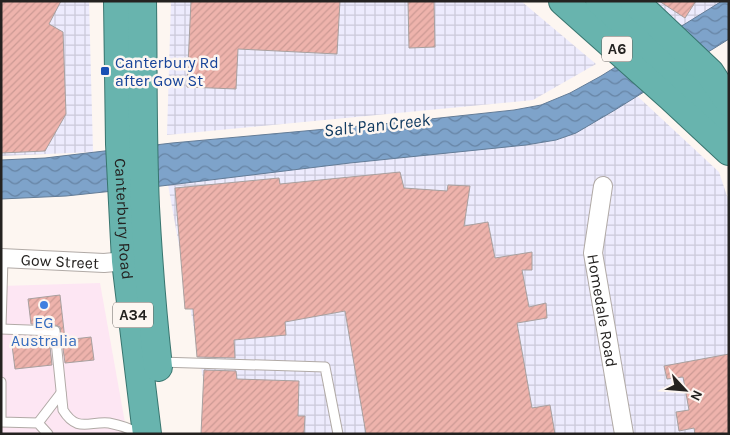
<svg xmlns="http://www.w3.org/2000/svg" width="730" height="435" font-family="Karla,sans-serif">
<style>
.commercial{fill:#fde6f3}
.industrial{fill:url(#industrial-grid)}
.water{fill:url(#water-waves);stroke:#637c97}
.building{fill:url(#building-hatch);stroke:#a8a09f}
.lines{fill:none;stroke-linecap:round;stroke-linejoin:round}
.service-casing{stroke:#b1aaa6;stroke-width:11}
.minor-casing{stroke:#b1aaa6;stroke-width:20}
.trunk-casing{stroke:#38756f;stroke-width:30}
.service{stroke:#fff;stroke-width:9}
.minor{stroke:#fff;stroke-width:18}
.trunk{stroke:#68b4ae;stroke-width:28}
.transit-dot{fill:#1a4fb4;stroke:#fdf6f1;stroke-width:2}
.shop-dot{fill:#3f7fe0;stroke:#fdf6f1;stroke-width:2}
.labels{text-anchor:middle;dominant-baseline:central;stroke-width:5;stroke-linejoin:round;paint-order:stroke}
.shield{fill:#fdf6f1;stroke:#65625f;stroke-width:1}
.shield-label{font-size:15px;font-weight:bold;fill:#242220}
.transit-label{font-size:16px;fill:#164399;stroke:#fdf6f1;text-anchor:start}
.street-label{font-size:16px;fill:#242220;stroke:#fdf6f1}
.shop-label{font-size:16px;fill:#366cbe;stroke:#fdf6f1}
.water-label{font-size:18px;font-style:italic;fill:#103a60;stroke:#fdf6f1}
</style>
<defs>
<pattern id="industrial-grid" width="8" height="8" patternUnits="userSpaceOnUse" patternTransform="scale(1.25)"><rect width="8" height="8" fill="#edebfd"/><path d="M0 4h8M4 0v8" fill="none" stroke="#cbc9d9"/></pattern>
<pattern id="water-waves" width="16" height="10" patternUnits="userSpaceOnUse" patternTransform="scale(1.25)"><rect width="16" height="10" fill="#7ea3ca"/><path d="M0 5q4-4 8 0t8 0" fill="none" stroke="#6784a4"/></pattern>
<pattern id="building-hatch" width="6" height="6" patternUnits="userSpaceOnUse" patternTransform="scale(1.25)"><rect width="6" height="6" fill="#eeb3ac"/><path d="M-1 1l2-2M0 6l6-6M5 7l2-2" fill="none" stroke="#cc9a94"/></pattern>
</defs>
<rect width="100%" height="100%" fill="#fdf6f1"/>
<polygon class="commercial" points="100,283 127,434 1,434 1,286"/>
<g class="industrial">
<polygon points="1,1 89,1 93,152 1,156"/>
<polygon points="171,1 521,1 596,64 533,100 167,135"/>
<polygon points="653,1 729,1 729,2 680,30"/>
<polygon points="634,93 719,172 729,202 729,434 213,434 167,179"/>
</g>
<polygon class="water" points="722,1 729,1 729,39 615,110 576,133 556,140 526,145 350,163 161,186 66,196 1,199 1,160 45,158 172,143 393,123 514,110 541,105 570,93 601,76"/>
<g class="building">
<polygon points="1,1 61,1 49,24 63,32 66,114 45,151 1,153"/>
<polygon points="191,1 340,1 337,54 238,49 236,89 187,87"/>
<polygon points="408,1 434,1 435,47 409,48"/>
<polygon points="659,1 696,1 685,18"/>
<polygon points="400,172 404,188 447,191 448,185 470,186 464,226 488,222 495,258 532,252 532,270 522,270 529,307 546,303 547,318 517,323 532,408 550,405 555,434 366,434 345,311 285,322 286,335 234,340 235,358 197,357 193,309 185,309 175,188 279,178 280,184"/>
<polygon points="60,295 65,340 91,337 94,360 65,363 60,327 55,325 31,324 28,299"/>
<polygon points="33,336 49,337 52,365 15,369 12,345 34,343"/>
<polygon points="729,354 729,434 695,434 694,428 679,431 676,412 689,410 683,377 667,379 664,366"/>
<polygon points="204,370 236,371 237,379 299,381 298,416 305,416 304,434 201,434"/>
</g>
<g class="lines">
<defs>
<g id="service">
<polyline points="1,327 3,258"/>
<path d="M 1,329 L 55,331 L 63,410 C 77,433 89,421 109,423 C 120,425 131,429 140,434"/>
<polyline points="160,362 325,367 338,434"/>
<polyline points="1,382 1,422 38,423 48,434"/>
<polyline points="38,423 61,393"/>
</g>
<g id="minor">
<path id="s1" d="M 603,186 L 593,253 L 624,434"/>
<path id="s2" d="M 1,258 L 104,263 L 136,260"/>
</g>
<g id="trunk">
<path id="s3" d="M 118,1 L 120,144 L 126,261 L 147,434"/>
<path d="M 142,1 C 143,70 142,139 145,207 C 148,260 152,314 158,367"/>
<polyline points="563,1 671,97 729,151"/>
<polyline points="600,1 729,117"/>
<polyline points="634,1 710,73 729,102"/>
</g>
</defs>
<use href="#service" class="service-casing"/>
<use href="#minor" class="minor-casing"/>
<use href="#trunk" class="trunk-casing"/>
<use href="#service" class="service"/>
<use href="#minor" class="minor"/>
<use href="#trunk" class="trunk"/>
</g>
<rect class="transit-dot" x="100" y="66" width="10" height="10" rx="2.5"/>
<circle class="shop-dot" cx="44" cy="305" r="5"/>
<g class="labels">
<g class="shield">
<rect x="602" y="36.5" width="30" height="25" rx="4"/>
<rect x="113" y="302.5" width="40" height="25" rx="4"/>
</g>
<g class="shield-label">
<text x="617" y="49">A6</text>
<text x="133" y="315">A34</text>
</g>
<g class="transit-label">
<text x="115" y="62">Canterbury Rd<tspan x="115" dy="18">after Gow St</tspan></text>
</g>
<g class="street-label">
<text stroke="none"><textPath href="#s3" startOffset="218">Canterbury Road</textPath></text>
<text stroke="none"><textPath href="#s2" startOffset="59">Gow Street</textPath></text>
<text stroke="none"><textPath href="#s1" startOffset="126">Homedale Road</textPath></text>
</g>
<g class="shop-label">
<text x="44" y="322">EG<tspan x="44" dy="18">Australia</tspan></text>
</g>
<g class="water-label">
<text transform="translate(377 125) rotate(-6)">Salt Pan Creek</text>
</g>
</g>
<rect width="730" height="435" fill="none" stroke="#242220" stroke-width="5"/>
<g transform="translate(685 390) rotate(116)" stroke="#fdf6f1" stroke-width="4" paint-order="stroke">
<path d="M0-4L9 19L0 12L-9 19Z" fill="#242220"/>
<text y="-8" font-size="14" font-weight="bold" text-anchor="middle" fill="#242220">N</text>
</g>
</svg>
